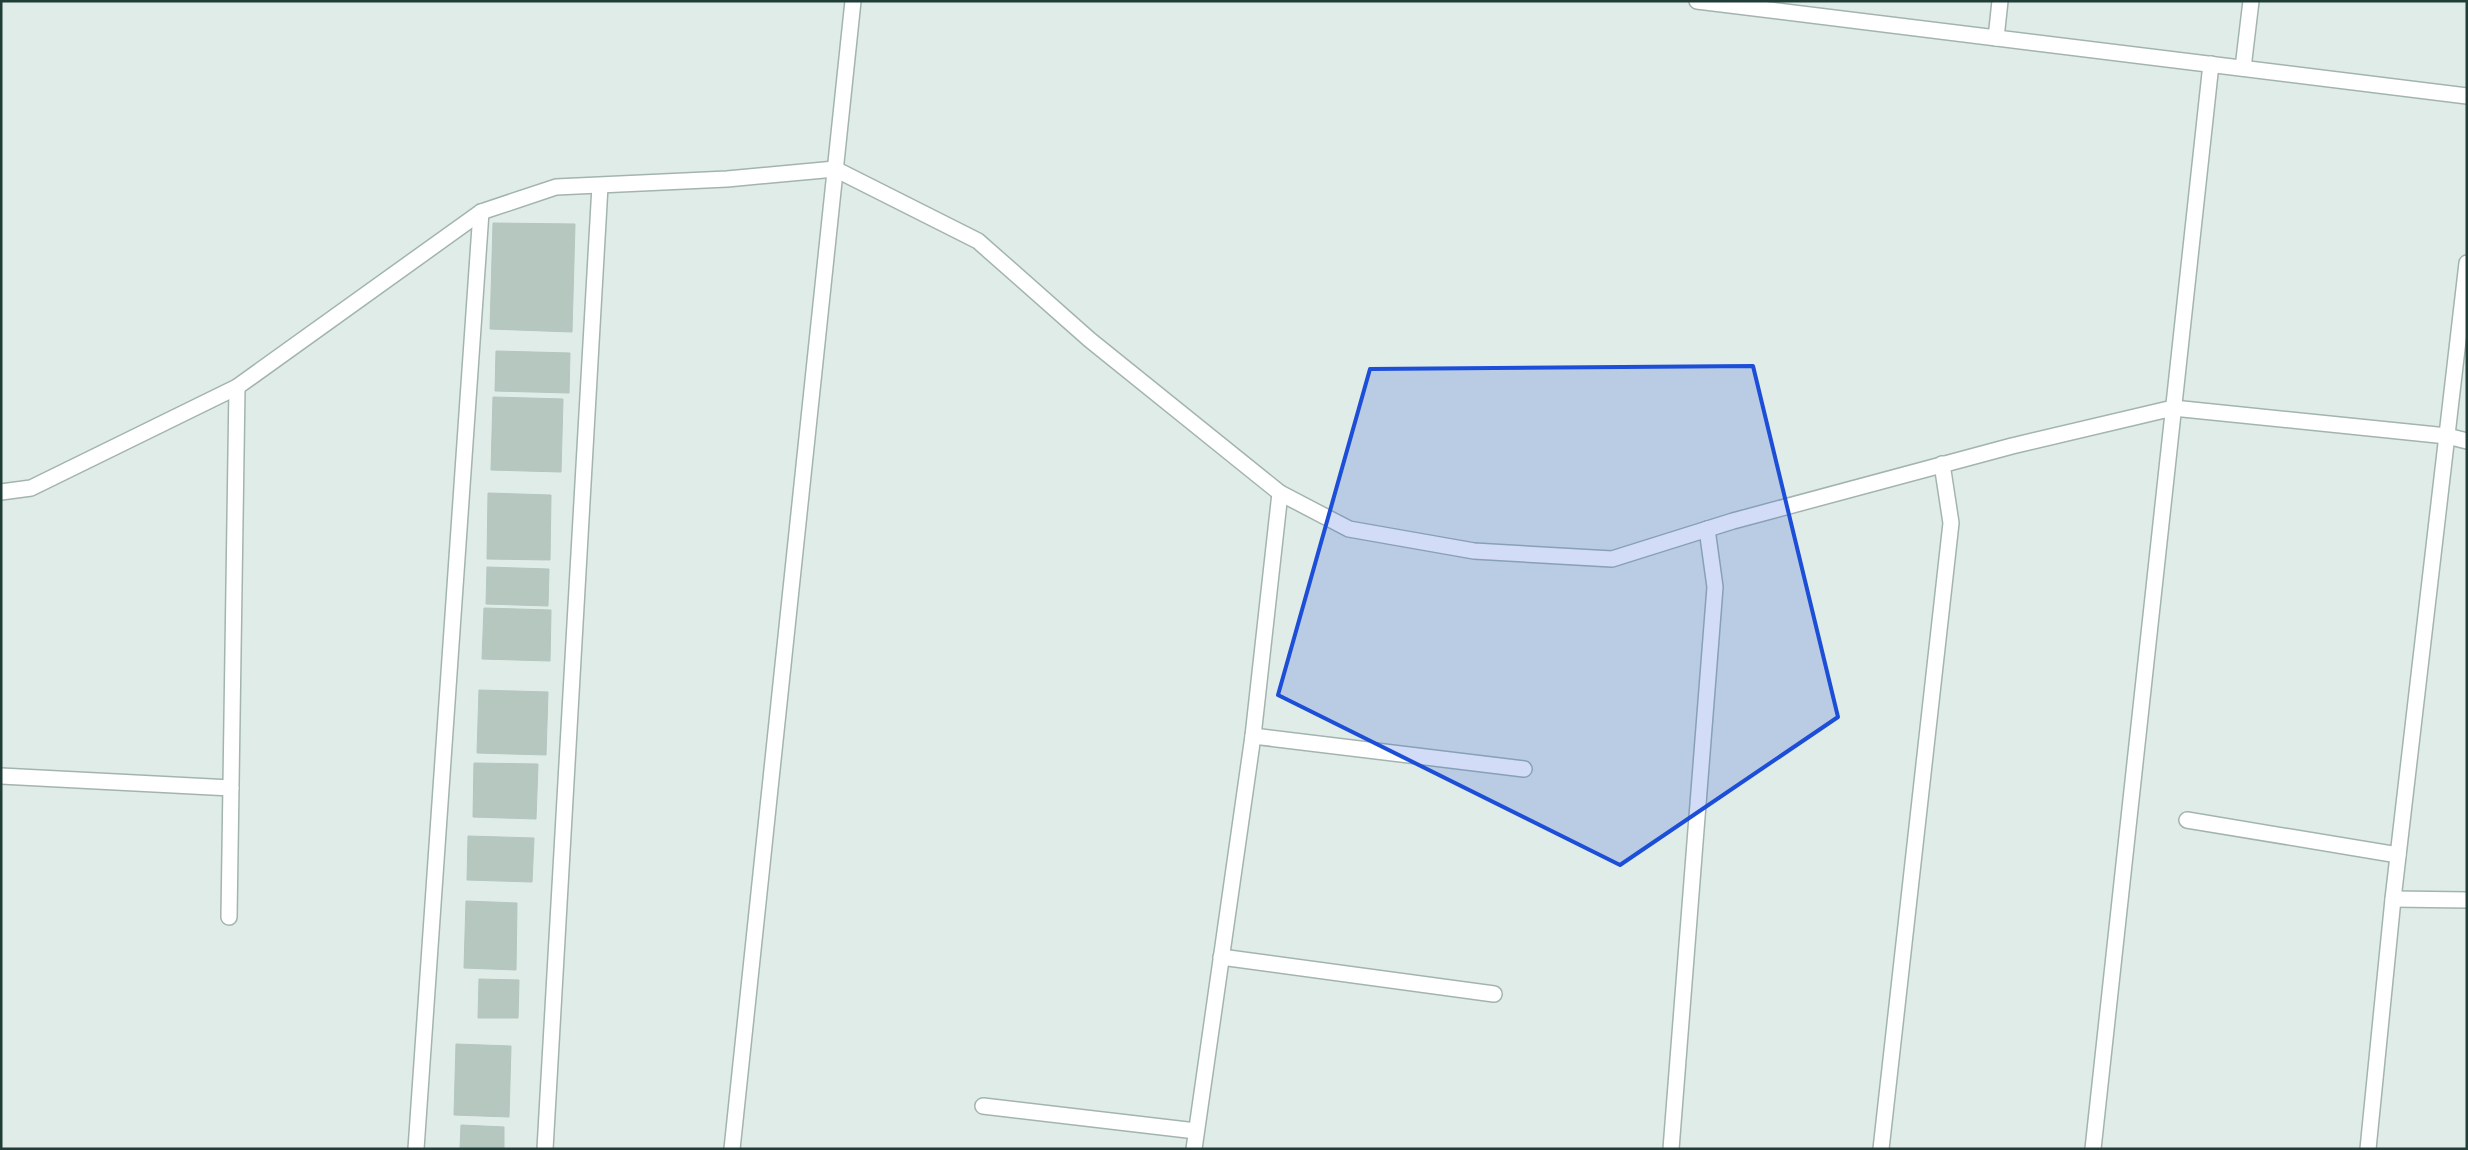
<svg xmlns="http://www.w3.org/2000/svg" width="2468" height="1150" font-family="Signika,sans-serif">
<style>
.building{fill:#b6c7c0;stroke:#b3c6bf}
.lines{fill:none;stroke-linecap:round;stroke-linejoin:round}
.minor-casing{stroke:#a3b4af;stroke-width:18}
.minor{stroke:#fff;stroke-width:15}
.marked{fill:#1d4ed8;fill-opacity:0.2;stroke:#1d4ed8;stroke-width:4;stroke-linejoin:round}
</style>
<rect width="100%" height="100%" fill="#e0ece7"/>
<g class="building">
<polygon points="493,223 575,224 572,332 490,329"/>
<polygon points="496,351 570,353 569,393 495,391"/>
<polygon points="493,397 563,399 561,472 491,470"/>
<polygon points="488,493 551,495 550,560 487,559"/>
<polygon points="487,567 549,569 548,606 486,604"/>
<polygon points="484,608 551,610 550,661 482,659"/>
<polygon points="479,690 548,692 546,755 477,753"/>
<polygon points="474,763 538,764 536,819 473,817"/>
<polygon points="468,836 534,838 532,882 467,880"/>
<polygon points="466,901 517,903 516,970 464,968"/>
<polygon points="479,979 519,980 518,1018 478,1018"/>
<polygon points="456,1044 511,1046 509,1117 454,1115"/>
<polygon points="461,1125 504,1127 504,1149 460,1149"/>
</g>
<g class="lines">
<defs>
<g id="minor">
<polyline points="1697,1 2467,96"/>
<polyline points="1996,38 2000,1"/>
<polyline points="2243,68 2251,1"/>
<polyline points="1,492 31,488 237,387 481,212 556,187 727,179 835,169 978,241 1090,340 1280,493 1349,529 1474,551 1612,559 1733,521 2012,446 2173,408 2447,436 2467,441"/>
<polyline points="1253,736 1524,769"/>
<polyline points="1,776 231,788"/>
<polyline points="2187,820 2398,855"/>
<polyline points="2393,899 2467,900"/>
<polyline points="229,917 237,387"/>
<polyline points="1221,957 1494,994"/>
<polyline points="983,1106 1196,1131"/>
<polyline points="416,1149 481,212"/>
<polyline points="545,1149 600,186"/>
<polyline points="732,1149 853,1"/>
<polyline points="1194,1149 1253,736 1280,493"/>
<polyline points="1671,1149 1715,587 1707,529"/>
<polyline points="1881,1149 1951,523 1942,464"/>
<polyline points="2093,1149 2211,64"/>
<polyline points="2368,1149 2393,899 2467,263"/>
</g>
</defs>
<use href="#minor" class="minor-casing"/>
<use href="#minor" class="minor"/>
</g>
<path class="marked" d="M 1753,366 L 1838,717 L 1620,865 L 1278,695 L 1370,369 Z"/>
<rect width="2468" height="1150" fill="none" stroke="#203d37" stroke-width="5"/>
</svg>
